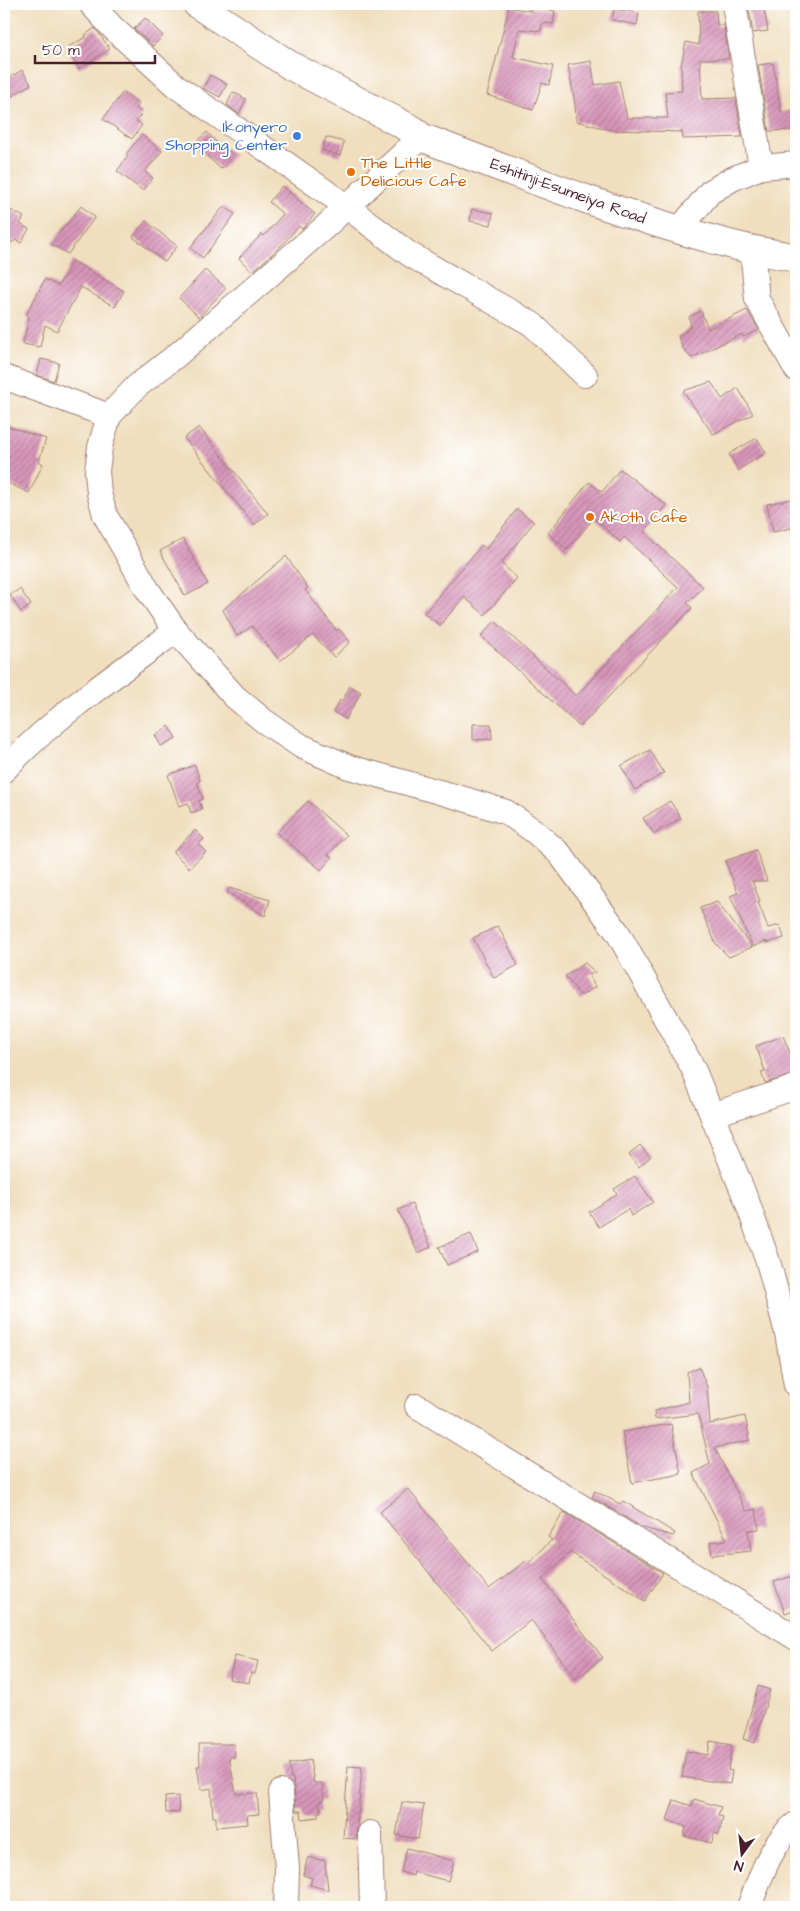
<svg xmlns="http://www.w3.org/2000/svg" width="800" height="1911" font-family="'Architects Daughter',sans-serif">
<style>
.building{fill:url(#building-hatch)}
.lines{fill:none;stroke-linecap:round;stroke-linejoin:round}
.minor-casing{stroke:#9d7e74;stroke-width:26}
.highway-casing{stroke:#9d7e74;stroke-width:30}
.minor{stroke:#fff;stroke-width:24}
.highway{stroke:#fff;stroke-width:28}
.shop-dot{fill:#3f7fe0;stroke:#fff;stroke-width:2}
.food-dot{fill:#e8710a;stroke:#fff;stroke-width:2}
.labels{text-anchor:middle;dominant-baseline:central;stroke-width:4;stroke-linejoin:round;paint-order:stroke}
.shop-label{font-size:16px;fill:#366cbe;stroke:#fff;text-anchor:end}
.food-label{font-size:16px;fill:#c56008;stroke:#fff;text-anchor:start}
.street-label{font-size:16px;fill:#4a1f2b;stroke:#fff}
</style>
<defs>
<pattern id="building-hatch" width="6" height="6" patternUnits="userSpaceOnUse" patternTransform="scale(1.25)"><rect width="6" height="6" fill="#d896ba"/><path d="M-1 1l2-2M0 6l6-6M5 7l2-2" fill="none" stroke="#b17a97"/></pattern>
</defs>
<rect width="100%" height="100%" fill="#fff"/>
<filter id="ink" filterUnits="userSpaceOnUse"><feTurbulence type="fractalNoise" baseFrequency=".02" numOctaves="2"/><feDisplacementMap in="SourceGraphic" scale="10" xChannelSelector="R" yChannelSelector="G"/><feConvolveMatrix kernelMatrix="1 2 1 2 8 2 1 2 1" color-interpolation-filters="sRGB"/></filter>
<filter id="wash" filterUnits="userSpaceOnUse"><feTurbulence type="fractalNoise" baseFrequency=".0096" numOctaves="4" result="noise"/><feDisplacementMap in="SourceGraphic" scale="20" xChannelSelector="R" yChannelSelector="G"/><feGaussianBlur stdDeviation="1.12" result="paint"/><feColorMatrix in="noise" values="0 0 0 0 0 0 0 0 0 0 0 0 0 0 0 0 0 1.4 0 .05"/><feComposite in="paint" operator="in"/></filter>
<g filter="url(#wash)">
<rect width="100%" height="100%" fill="#f0debe"/>
<g id="blocks">
<g class="building">
<polygon points="748,4 763,4 768,31 753,33"/>
<polygon points="509,7 530,11 530,8 555,11 553,24 542,23 541,31 519,29 513,57 553,66 549,85 542,83 533,110 487,95"/>
<polygon points="614,9 639,13 637,25 612,20"/>
<polygon points="698,11 716,11 717,25 724,25 729,59 700,59 702,99 736,98 742,137 683,139 682,132 611,130 576,121 575,104 568,65 591,61 595,85 619,81 627,118 668,118 665,92 682,91 681,66 686,42 699,45"/>
<polygon points="145,18 163,36 153,46 134,29"/>
<polygon points="95,28 110,49 79,69 66,48 86,37 85,35"/>
<polygon points="773,63 781,112 796,110 796,130 769,131 758,65"/>
<polygon points="22,70 31,84 4,101 4,81"/>
<polygon points="210,75 227,84 220,97 203,88"/>
<polygon points="123,92 139,104 136,108 142,113 136,121 142,125 132,139 103,119"/>
<polygon points="233,92 246,99 239,114 227,105"/>
<polygon points="207,132 220,146 222,145 234,155 221,169 194,144"/>
<polygon points="142,135 162,151 145,172 153,178 143,191 117,171 128,156 126,154"/>
<polygon points="326,137 344,142 340,156 322,150"/>
<polygon points="282,186 315,214 304,227 302,229 299,226 281,246 252,272 239,258 262,234 264,236 283,214 269,202"/>
<polygon points="81,206 95,217 68,254 51,244"/>
<polygon points="224,206 235,214 203,258 190,248"/>
<polygon points="4,209 13,211 24,217 20,224 29,229 21,243 16,240 4,247"/>
<polygon points="472,209 493,213 491,225 470,221"/>
<polygon points="146,221 177,246 165,262 133,237"/>
<polygon points="73,261 124,291 115,307 81,287 57,331 45,325 40,347 23,344 29,317 26,315 45,279 58,286"/>
<polygon points="205,270 226,288 199,317 179,298"/>
<polygon points="747,310 759,330 743,337 742,334 691,358 682,347 678,336 691,327 689,317 701,311 708,329"/>
<polygon points="41,359 59,363 54,381 37,375"/>
<polygon points="711,382 722,399 738,388 753,414 713,434 683,391"/>
<polygon points="4,425 46,439 39,461 43,464 29,493 4,481"/>
<polygon points="199,427 268,514 254,525 184,438"/>
<polygon points="757,438 766,453 738,470 729,454"/>
<polygon points="620,469 666,505 644,532 703,587 687,603 692,608 580,727 481,636 495,621 576,696 678,587 624,537 620,542 594,518 567,550 548,533 589,482 602,492"/>
<polygon points="792,499 796,510 796,527 773,532 767,504"/>
<polygon points="517,509 534,522 501,563 517,578 485,615 464,597 440,625 424,613 482,545 486,549"/>
<polygon points="183,539 208,584 185,596 160,551"/>
<polygon points="286,556 308,588 305,590 337,631 339,629 350,642 334,657 313,635 280,661 252,626 237,636 223,610"/>
<polygon points="20,589 31,605 21,612 10,595"/>
<polygon points="350,686 361,692 346,719 333,712 340,700 342,701"/>
<polygon points="473,724 491,724 492,739 473,740"/>
<polygon points="169,726 176,738 161,746 155,735"/>
<polygon points="650,750 664,773 635,790 621,766"/>
<polygon points="195,765 200,781 197,782 203,799 199,801 202,809 191,813 188,803 179,806 168,775"/>
<polygon points="308,801 346,835 328,855 332,857 321,870 277,833"/>
<polygon points="670,801 681,818 654,834 643,818"/>
<polygon points="195,830 204,839 198,844 206,852 189,868 173,852"/>
<polygon points="756,850 767,881 752,881 760,901 758,902 768,928 780,925 784,938 767,943 766,941 753,947 730,896 738,893 725,861"/>
<polygon points="229,888 270,900 265,916 227,892"/>
<polygon points="717,902 752,947 729,957 716,944 700,908"/>
<polygon points="498,926 518,965 494,978 473,938"/>
<polygon points="585,963 595,972 589,975 595,987 581,996 565,976"/>
<polygon points="783,1036 790,1053 796,1051 796,1074 765,1083 761,1072 765,1071 756,1046"/>
<polygon points="640,1145 650,1157 639,1167 629,1155"/>
<polygon points="635,1176 653,1202 631,1216 628,1209 599,1227 589,1212 617,1194 614,1189"/>
<polygon points="412,1204 431,1247 418,1253 398,1210"/>
<polygon points="471,1234 478,1252 447,1265 439,1247"/>
<polygon points="699,1367 707,1387 710,1424 745,1416 750,1440 715,1448 746,1511 756,1509 759,1529 748,1530 751,1551 712,1555 710,1542 727,1540 693,1473 710,1464 698,1414 655,1419 654,1411 689,1402 687,1372"/>
<polygon points="671,1424 681,1474 632,1483 622,1432"/>
<polygon points="408,1489 489,1589 527,1560 529,1562 552,1540 548,1537 564,1512 663,1573 645,1601 570,1552 542,1579 603,1658 576,1679 531,1620 492,1651 380,1512"/>
<polygon points="595,1491 620,1504 623,1501 675,1533 673,1536 643,1528 592,1497"/>
<polygon points="796,1575 796,1609 785,1613 774,1582"/>
<polygon points="235,1656 258,1661 255,1674 251,1673 249,1683 229,1679"/>
<polygon points="758,1686 770,1690 755,1743 743,1739"/>
<polygon points="710,1741 732,1745 728,1770 732,1771 730,1784 682,1777 686,1751 708,1755"/>
<polygon points="199,1744 234,1744 235,1757 229,1757 236,1794 257,1793 259,1814 247,1815 248,1824 216,1827 216,1817 213,1817 211,1788 201,1790 197,1766 200,1766"/>
<polygon points="310,1760 314,1783 322,1783 324,1800 319,1801 321,1812 318,1812 318,1817 302,1819 301,1811 296,1811 293,1778 291,1778 289,1764"/>
<polygon points="348,1766 362,1767 356,1839 343,1838"/>
<polygon points="178,1796 179,1812 166,1813 165,1797"/>
<polygon points="694,1799 721,1807 718,1815 723,1817 719,1834 714,1833 712,1843 684,1836 686,1827 667,1820 674,1800 692,1806"/>
<polygon points="402,1802 424,1805 418,1839 396,1835"/>
<polygon points="407,1848 454,1861 448,1881 414,1872 413,1876 401,1872"/>
<polygon points="308,1857 325,1861 328,1890 310,1885 312,1878 303,1875"/>
</g>
</g>
</g>
<g filter="url(#ink)">
<use href="#blocks" fill-opacity="0" stroke="#9d7e74" stroke-width="1"/>
<g class="lines">
<defs>
<g id="minor">
<polyline points="91,4 113,28 176,86 346,206 409,254 532,324 585,375"/>
<polyline points="734,4 761,167"/>
<polyline points="421,137 326,226 177,355 136,387 109,416 100,447 97,471 99,493 105,515 147,589 176,631 234,696 264,721 301,746 349,767 461,798 506,812 534,831 560,854 618,933 693,1068 748,1204 769,1265 787,1333 796,1385"/>
<polyline points="679,230 710,192 732,179 761,167 796,164"/>
<polyline points="752,249 757,299 796,369"/>
<polyline points="4,377 109,416"/>
<path d="M 4,770 C 53,718 118,673 176,631"/>
<polyline points="712,1115 796,1087"/>
<polyline points="417,1406 796,1638"/>
<polyline points="281,1792 287,1868 286,1907"/>
<polyline points="370,1833 372,1907"/>
<path d="M 749,1907 C 759,1881 772,1840 796,1824"/>
</g>
<path id="highway" d="M 197,4 L 291,66 L 413,130 L 421,137 C 525,177 629,218 737,246 C 756,251 777,254 796,258"/>
</defs>
<use href="#minor" class="minor-casing"/>
<use href="#highway" class="highway-casing"/>
<use href="#minor" class="minor"/>
<use href="#highway" class="highway"/>
</g>
</g>
<circle class="shop-dot" cx="297" cy="136" r="5"/>
<g class="food-dot">
<circle cx="351" cy="172" r="5"/>
<circle cx="590" cy="517" r="5"/>
</g>
<g class="labels">
<g class="shop-label">
<text x="287" y="127">Ikonyero<tspan x="287" dy="18">Shopping Center</tspan></text>
</g>
<g class="food-label">
<text x="361" y="163">The Little<tspan x="361" dy="18">Delicious Cafe</tspan></text>
<text x="600" y="517">Akoth Cafe</text>
</g>
<g class="street-label">
<text transform="translate(568 191) rotate(20)">Eshitinji-Esumeiya Road</text>
</g>
</g>
<rect width="800" height="1911" fill="none" stroke="#fff" stroke-width="20"/>
<g transform="translate(742 1854) rotate(195)" stroke="#ffffff" stroke-width="4" paint-order="stroke">
<path d="M0-4L9 19L0 12L-9 19Z" fill="#4a1f2b"/>
<text y="-8" font-size="14" font-weight="bold" text-anchor="middle" fill="#4a1f2b">N</text>
</g>
<path d="M35 55v8h120v-8" fill="none" stroke="#4a1f2b" stroke-width="2.5"/>
<text x="42" y="55" font-size="15" fill="#4a1f2b" stroke="#ffffff" stroke-width="4" paint-order="stroke">50 m</text>
</svg>
